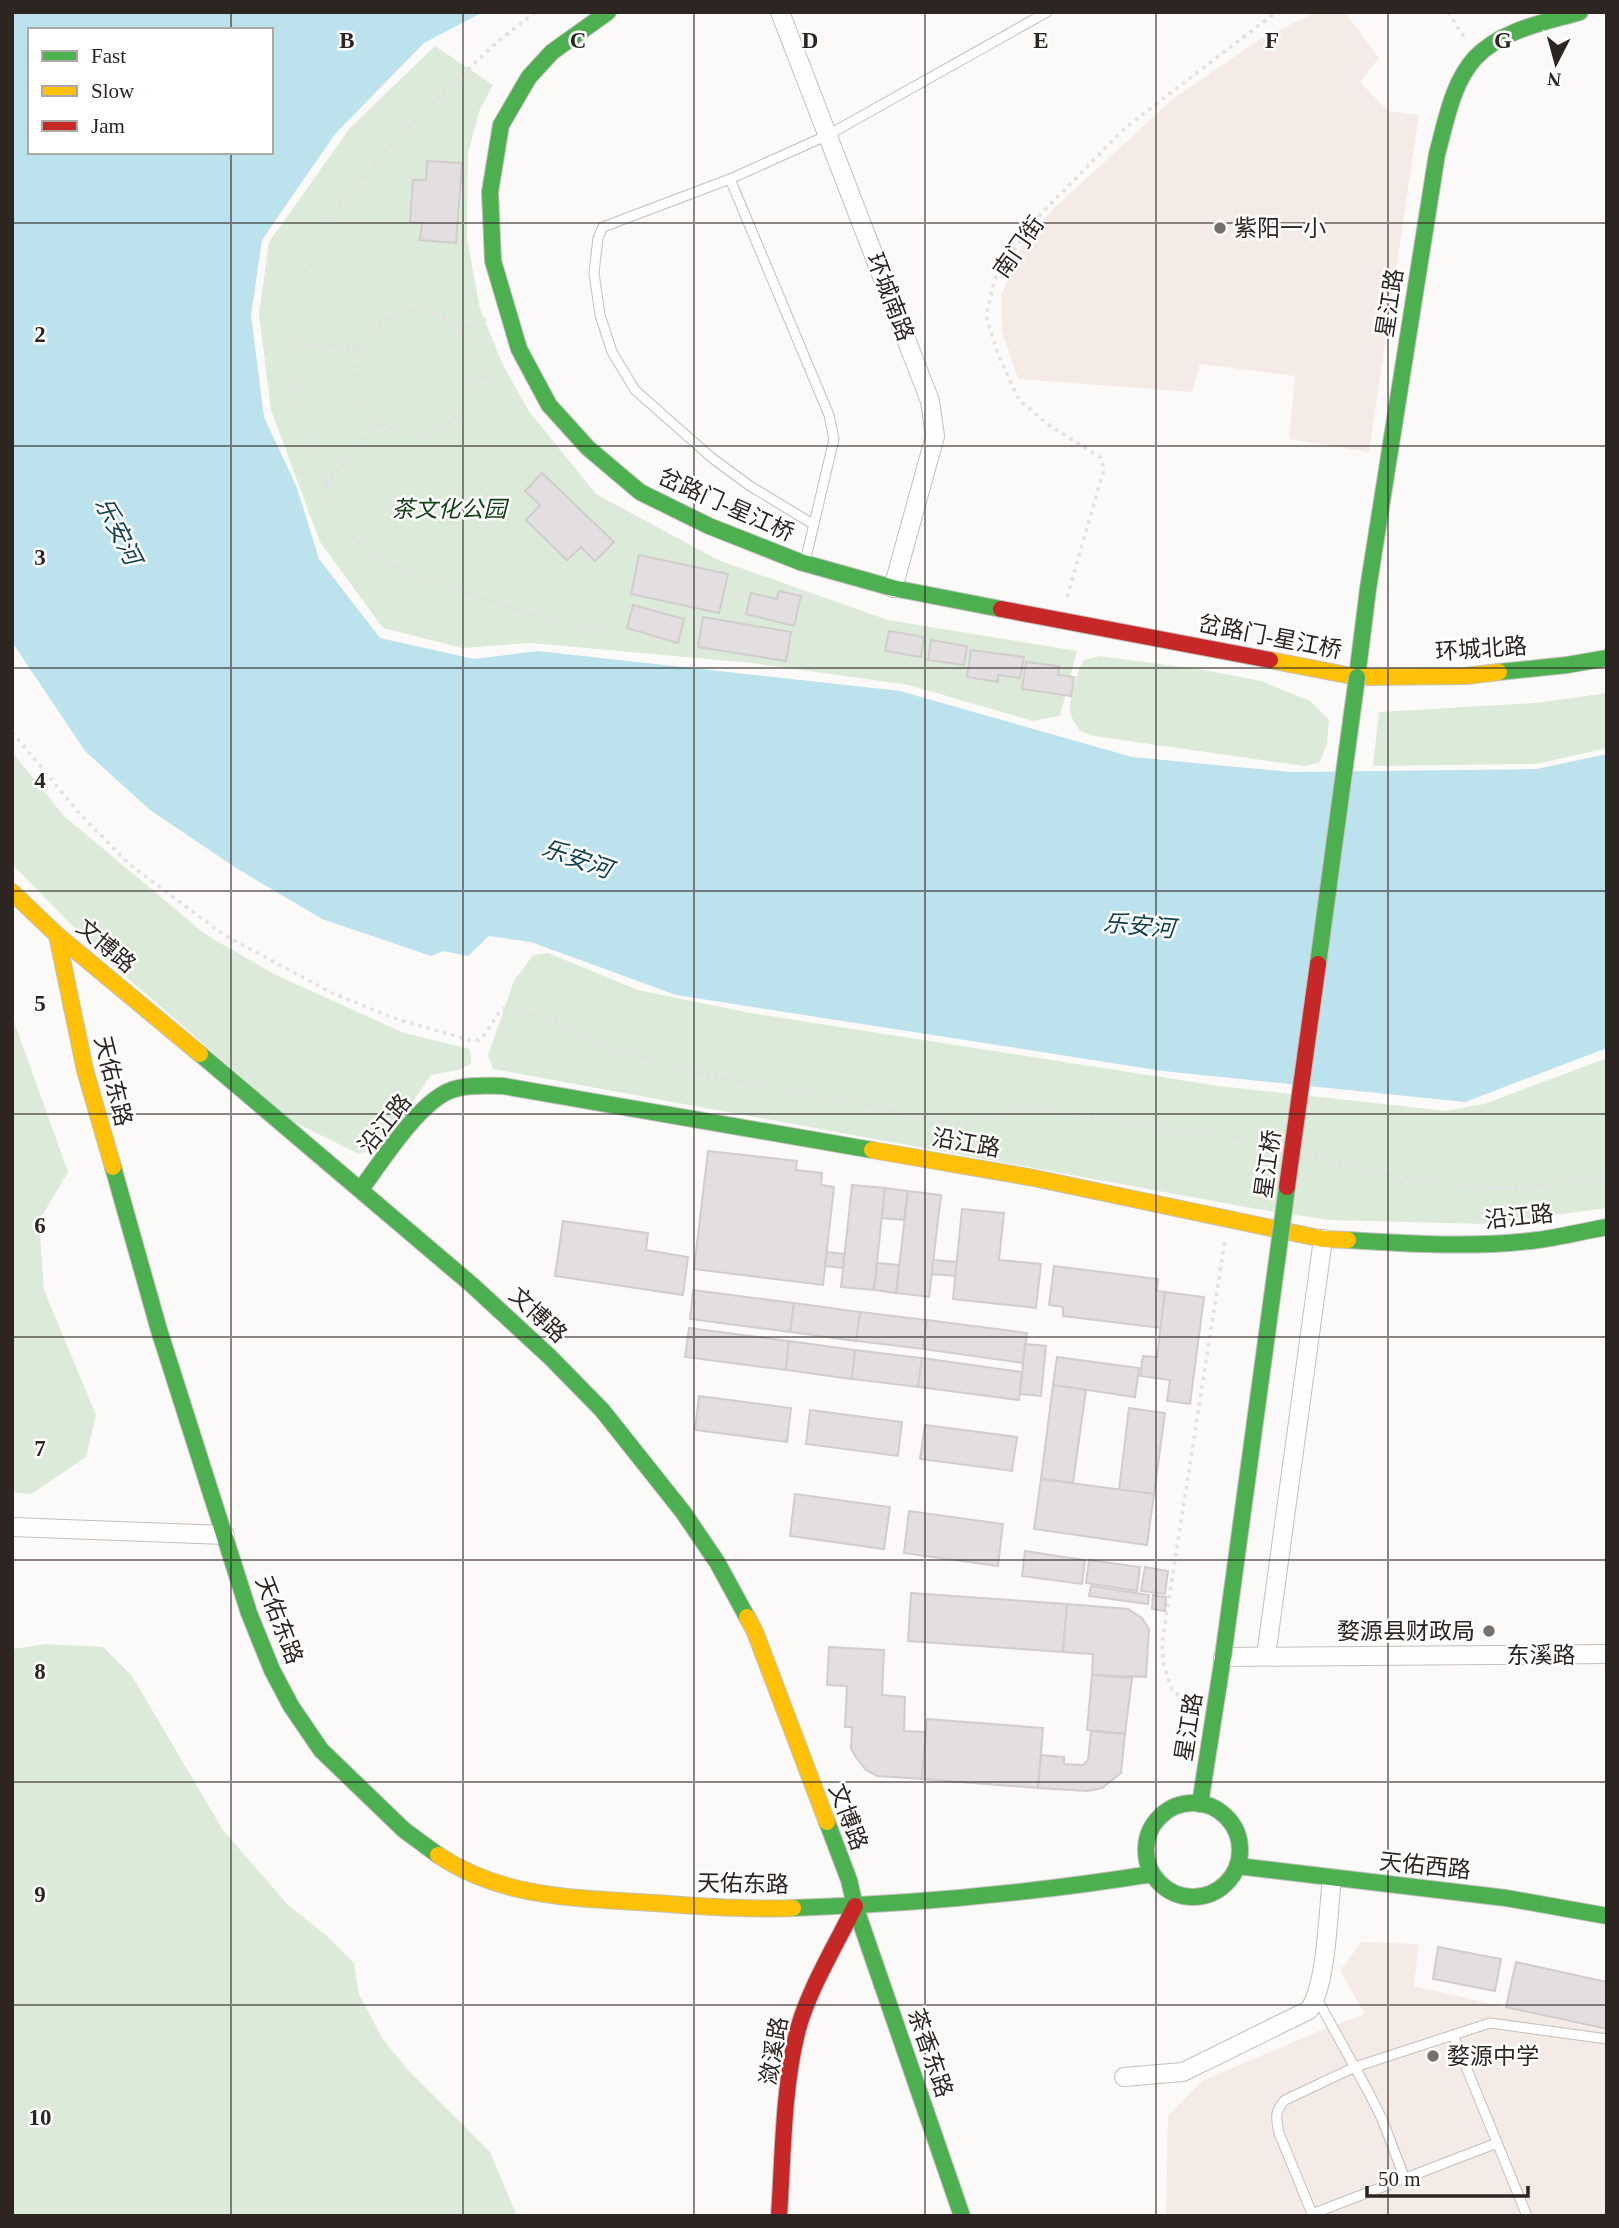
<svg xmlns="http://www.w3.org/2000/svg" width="1619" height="2228" font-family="'Times New Roman','Noto Sans SC',serif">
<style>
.built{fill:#f5ebe6}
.green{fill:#dcead9}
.water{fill:#bce2ed;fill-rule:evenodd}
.building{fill:#e3dedf;stroke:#d1cccd;stroke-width:2}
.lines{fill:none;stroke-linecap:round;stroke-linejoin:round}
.lane-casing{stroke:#c3bfbc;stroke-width:11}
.street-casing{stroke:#c3bfbc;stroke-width:20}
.fast-casing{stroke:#c3bfbc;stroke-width:18}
.slow-casing{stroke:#c3bfbc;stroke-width:18}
.jam-casing{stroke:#c3bfbc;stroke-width:18}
.path{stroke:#e2e0e0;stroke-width:3.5;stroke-dasharray:3.5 5;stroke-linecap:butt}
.lane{stroke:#fffefe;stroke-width:9}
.street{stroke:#fffefe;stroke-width:18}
.fast{stroke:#4caf50;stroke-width:16}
.slow{stroke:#ffc107;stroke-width:16}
.jam{stroke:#c62828;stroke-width:16}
.fast-bridge-casing{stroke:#c3bfbc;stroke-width:18;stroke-linecap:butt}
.jam-bridge-casing{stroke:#c3bfbc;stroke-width:18;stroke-linecap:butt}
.fast-bridge{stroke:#4caf50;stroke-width:16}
.jam-bridge{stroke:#c62828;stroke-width:16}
.grid{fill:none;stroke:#2c2521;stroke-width:2;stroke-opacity:0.55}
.poi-dot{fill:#75706c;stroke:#fff;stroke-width:2.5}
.labels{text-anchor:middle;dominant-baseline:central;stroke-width:5;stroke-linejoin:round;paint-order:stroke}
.poi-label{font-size:23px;fill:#2c2521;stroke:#fff;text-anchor:start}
.street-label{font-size:23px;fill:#2c2521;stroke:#fff}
.park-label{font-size:23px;font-style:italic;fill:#144112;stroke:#fff}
.water-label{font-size:24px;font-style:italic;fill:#144350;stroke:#fff}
.grid-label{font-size:23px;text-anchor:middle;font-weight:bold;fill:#2c2521;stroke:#fff;stroke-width:5;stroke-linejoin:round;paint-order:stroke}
</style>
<rect width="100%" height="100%" fill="#fcfaf8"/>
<g class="built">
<polygon points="1317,12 1345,12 1379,58 1360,82 1388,111 1419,115 1369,452 1289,439 1295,376 1200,364 1192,392 1018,379 1002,331 1001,296 1021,247 1053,209 1174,98 1260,39"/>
<polygon points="1361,1942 1419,1944 1414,1986 1607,2031 1607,2216 1166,2216 1168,2116 1202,2081 1319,2031 1365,2014 1340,1971"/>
</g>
<g class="green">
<polygon points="435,46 493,85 480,109 468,153 467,239 480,309 503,365 528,410 596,494 718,560 888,620 1077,651 1060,716 1033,721 909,685 752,663 530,643 462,648 383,628 320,542 271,410 259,314 269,242 350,128"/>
<path d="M 1100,656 L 1204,670 L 1261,681 L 1310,701 L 1329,720 L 1327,744 L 1319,763 L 1304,766 L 1094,736 L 1080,731 C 1077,726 1073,721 1071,716 C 1067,699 1076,674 1084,660 Z"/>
<polygon points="1607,693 1607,748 1536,764 1373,766 1379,712 1536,703"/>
<polygon points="12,752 64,816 205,934 276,975 404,1033 470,1049 471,1064 458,1070 431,1075 383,1145 359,1154 292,1121 99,953 12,864"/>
<polygon points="548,953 638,990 750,1013 1219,1086 1446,1111 1484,1104 1607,1058 1607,1208 1486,1224 1329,1220 1257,1209 493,1069 488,1055 514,981 533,955"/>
<polygon points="12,1016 68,1172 39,1221 44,1290 96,1415 86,1457 31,1494 12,1492"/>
<polygon points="46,1644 103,1647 132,1676 223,1830 287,1904 327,1936 354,1963 359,1994 382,2038 407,2069 490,2152 517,2216 12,2216 12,1649"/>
</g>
<path class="water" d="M 12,12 L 483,12 L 424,43 L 335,134 L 262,240 L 251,315 L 264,417 L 297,488 L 319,559 L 380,638 L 474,659 L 538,651 L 900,691 L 1132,757 L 1292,772 L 1537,769 L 1607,754 L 1607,1048 L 1465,1102 L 1163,1071 L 676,995 L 531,942 L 489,936 L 468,956 L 443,951 L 431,956 L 322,919 L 236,868 L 150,810 L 85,751 L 12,642 ZM 30,30 L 271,30 L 271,152 L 30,152 Z"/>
<g class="building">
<polygon points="427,161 462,163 456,243 420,240 422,223 410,222 413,180 426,180"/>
<polygon points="542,473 614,542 595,561 581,547 567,560 526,520 540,505 525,491"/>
<polygon points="639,555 728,574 719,613 631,594"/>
<polygon points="779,591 801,596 794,626 746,614 751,593 777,599"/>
<polygon points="633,605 684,619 678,643 627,628"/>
<polygon points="703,617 791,632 786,661 698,647"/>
<polygon points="889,631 924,637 921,657 885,651"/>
<polygon points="931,640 967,646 964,665 928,660"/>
<polygon points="971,650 1024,657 1020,678 998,675 998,682 967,677"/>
<polygon points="1026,662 1059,666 1058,675 1074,677 1071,696 1022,689"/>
<polygon points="708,1151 797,1161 796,1170 822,1173 821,1185 834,1187 823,1285 694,1269"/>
<polygon points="852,1185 885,1188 874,1290 841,1287"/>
<polygon points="885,1188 908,1191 904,1220 882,1218"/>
<polygon points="908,1191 941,1195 929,1297 896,1293"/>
<polygon points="962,1209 1004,1213 999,1260 1041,1264 1036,1308 953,1299"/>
<polygon points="563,1221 648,1233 646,1250 688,1257 683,1295 555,1276"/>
<polygon points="827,1252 844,1254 843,1268 825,1266"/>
<polygon points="933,1260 957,1262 955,1276 932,1274"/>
<polygon points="877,1263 899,1265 896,1293 874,1290"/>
<polygon points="1054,1266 1158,1279 1157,1291 1165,1292 1161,1328 1063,1316 1063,1307 1049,1305"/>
<polygon points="693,1290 794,1303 790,1332 690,1319"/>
<polygon points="1165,1292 1204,1297 1190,1404 1167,1401 1170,1380 1140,1376 1143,1356 1157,1357"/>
<polygon points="794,1303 860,1312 856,1341 790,1332"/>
<polygon points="860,1312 927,1320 923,1349 856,1341"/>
<polygon points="927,1320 1027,1333 1023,1363 923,1349"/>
<polygon points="689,1328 789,1341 786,1370 685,1357"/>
<polygon points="789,1341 855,1350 852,1379 786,1370"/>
<polygon points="1025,1344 1046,1346 1041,1396 1020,1394"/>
<polygon points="855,1350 922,1358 918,1387 852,1379"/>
<polygon points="1057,1357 1139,1368 1135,1397 1053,1385"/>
<polygon points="922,1358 1022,1372 1019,1400 918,1387"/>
<polygon points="1053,1385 1086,1390 1073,1483 1041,1479"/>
<polygon points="699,1396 791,1408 787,1442 695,1430"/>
<polygon points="1129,1408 1165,1413 1154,1494 1119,1490"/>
<polygon points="810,1410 902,1422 898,1456 806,1444"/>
<polygon points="925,1425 1017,1437 1012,1471 920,1459"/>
<polygon points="1041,1479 1154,1494 1147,1545 1034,1529"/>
<polygon points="795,1494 890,1507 884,1549 790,1536"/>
<polygon points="909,1511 1003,1524 998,1566 904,1553"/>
<polygon points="1025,1551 1085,1560 1082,1584 1022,1576"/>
<polygon points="1089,1560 1140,1567 1137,1591 1086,1583"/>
<polygon points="1145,1567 1168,1571 1165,1594 1141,1591"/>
<polygon points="1091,1586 1149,1595 1148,1604 1089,1596"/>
<polygon points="911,1593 1067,1604 1063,1652 908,1641"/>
<polygon points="1153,1595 1166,1597 1165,1611 1152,1609"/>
<polygon points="1067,1604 1128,1609 1142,1618 1149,1629 1146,1677 1092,1675 1093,1654 1063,1652"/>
<polygon points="829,1647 884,1650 882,1695 905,1697 904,1731 926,1732 922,1779 877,1776 866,1770 855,1756 851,1748 852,1727 845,1727 847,1686 827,1685"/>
<polygon points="1092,1675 1132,1678 1125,1734 1087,1730"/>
<polygon points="927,1719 1043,1728 1038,1788 922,1779"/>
<polygon points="1091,1731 1125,1734 1121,1773 1102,1788 1088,1791 1038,1788 1041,1755 1064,1757 1064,1764 1083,1765 1088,1760"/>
<polygon points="1438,1947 1501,1959 1495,1991 1433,1979"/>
<polygon points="1516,1962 1607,1982 1607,2029 1506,2007"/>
</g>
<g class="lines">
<defs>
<g id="lane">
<polyline points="730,179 829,415 834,439 805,562"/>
<polyline points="813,524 750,486 712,458 635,390 612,352 600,315 594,273 598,238 603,227 730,179 828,135 1047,12"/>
<polyline points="1317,1999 1368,2091 1382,2119 1405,2179"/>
<polyline points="1453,2035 1527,2216"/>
<polyline points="1312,2214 1497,2143"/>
<path d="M 1313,2216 L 1279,2133 C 1276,2118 1274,2112 1285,2100 L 1355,2067 L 1490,2023 L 1607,2039"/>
</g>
<g id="street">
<polyline points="780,12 930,401 935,436 893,588"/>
<polyline points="12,1527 225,1535"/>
<polyline points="1266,1656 1323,1239"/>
<polyline points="1223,1657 1607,1654"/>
<path d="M 1124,2077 L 1183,2072 L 1309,2010 C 1327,1985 1328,1911 1332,1878"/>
</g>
<g id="fast">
<polyline points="608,12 552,52 529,77 501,125 490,192 493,261 519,349 549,405 588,448 640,492 709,526 800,562 893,588 1001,609"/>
<polyline points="1499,672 1567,665 1607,658"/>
<path d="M 1357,677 L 1368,589 L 1437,154 C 1446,122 1452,83 1475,58 C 1501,30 1546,22 1580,12"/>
<polyline points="200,1054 472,1285 550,1357 602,1410 683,1512 717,1562 747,1617"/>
<polyline points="113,1167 159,1330 249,1613 272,1670 291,1706 321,1750 404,1830 438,1855"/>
<path d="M 361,1189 C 382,1161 417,1105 449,1091 C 465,1084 486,1086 503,1086 L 872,1150"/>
<path d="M 1348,1240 C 1411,1244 1475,1248 1538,1240 C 1561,1237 1584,1231 1607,1227"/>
<circle cx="1193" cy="1850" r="47"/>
<polyline points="1200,1804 1223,1657"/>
<polyline points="827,1822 849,1880 855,1906 962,2216"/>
<polyline points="1237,1866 1506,1898 1607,1916"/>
<path d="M 793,1908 C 913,1904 1033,1893 1152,1874"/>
</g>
<g id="slow">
<polyline points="1270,660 1357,677 1466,676 1499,672"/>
<polyline points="12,892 57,935 200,1054"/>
<polyline points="57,935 85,1070 113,1167"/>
<polyline points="872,1150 1034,1178 1323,1239 1348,1240"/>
<polyline points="747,1617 755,1632 827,1822"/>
<path d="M 438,1855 C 504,1899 577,1898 654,1903 C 701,1906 747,1910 793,1908"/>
</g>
<g id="jam">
<polyline points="1001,609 1270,660"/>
<path d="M 779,2216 C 783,2158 783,2089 797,2033 C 807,1992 836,1945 855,1906"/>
</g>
</defs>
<use href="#lane" class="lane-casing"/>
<use href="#street" class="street-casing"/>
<use href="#fast" class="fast-casing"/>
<use href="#slow" class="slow-casing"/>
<use href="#jam" class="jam-casing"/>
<g class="path">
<polyline points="535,12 496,43 408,126 385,154 337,206 318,240 295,299 295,361 300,410 326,489 342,526 358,541 399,569 480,598 530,614 573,625 612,631"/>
<polyline points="1448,12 1464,37"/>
<circle cx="416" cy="372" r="61"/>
<polyline points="460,330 486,319"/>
<polyline points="295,345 361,347"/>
<polyline points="477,382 503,369"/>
<polyline points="325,484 381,421"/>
<polyline points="1067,597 1104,469 1101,458 1049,425 1019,400 998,354 986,316 995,278 1033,222 1125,128 1271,16 1280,12"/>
<path d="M 12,732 L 80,814 L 129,864 L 224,935 L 332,993 L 396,1019 L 470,1040 L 479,1040 C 491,1030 491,1018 505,1008"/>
<polyline points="505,1008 552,1020 616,1050 679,1069 951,1123 974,1122 1022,1109 1067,1113 1270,1143"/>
<polyline points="504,1065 505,1008"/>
<path d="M 1314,1155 C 1380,1173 1447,1190 1516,1188 C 1547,1187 1577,1180 1607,1174"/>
<polyline points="1192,1706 1172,1690 1164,1666 1162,1643 1225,1240"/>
</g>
<use href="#lane" class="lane"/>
<use href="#street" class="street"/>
<use href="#fast" class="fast"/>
<use href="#slow" class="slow"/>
<use href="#jam" class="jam"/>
<defs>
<g id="fast-bridge">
<polyline points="1318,964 1357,677"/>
<polyline points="1223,1657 1287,1187"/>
</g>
<polyline id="jam-bridge" points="1287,1187 1318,964"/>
</defs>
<use href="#fast-bridge" class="fast-bridge-casing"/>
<use href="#jam-bridge" class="jam-bridge-casing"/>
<use href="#fast-bridge" class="fast-bridge"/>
<use href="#jam-bridge" class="jam-bridge"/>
</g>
<path class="grid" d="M 231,12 L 231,30M 463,12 L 463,2216M 694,12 L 694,2216M 925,12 L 925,2216M 1156,12 L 1156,2216M 1388,12 L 1388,2216M 231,152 L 231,2216M 12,223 L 1607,223M 12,446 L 1607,446M 12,668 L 1607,668M 12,891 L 1607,891M 12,1114 L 1607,1114M 12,1337 L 1607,1337M 12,1560 L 1607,1560M 12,1782 L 1607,1782M 12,2005 L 1607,2005"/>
<g class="poi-dot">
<circle cx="1220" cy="228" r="7"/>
<circle cx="1489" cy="1631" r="7"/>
<circle cx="1433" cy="2056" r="7"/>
</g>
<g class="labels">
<g class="poi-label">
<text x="1234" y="228">紫阳一小</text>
<text x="1475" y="1631" text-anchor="end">婺源县财政局</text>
<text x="1447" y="2056">婺源中学</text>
</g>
<g class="street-label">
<text transform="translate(1019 247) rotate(-55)">南门街</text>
<text transform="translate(890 297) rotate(69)">环城南路</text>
<text transform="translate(1390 303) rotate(-81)">星江路</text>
<text transform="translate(726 505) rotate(24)">岔路门-星江桥</text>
<text transform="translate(1270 637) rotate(11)">岔路门-星江桥</text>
<text transform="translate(1481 649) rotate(-4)">环城北路</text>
<text transform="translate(106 946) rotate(40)">文博路</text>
<text transform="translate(113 1081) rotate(76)">天佑东路</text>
<text transform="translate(385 1124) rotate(-51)">沿江路</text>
<text transform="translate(966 1143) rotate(10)">沿江路</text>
<text transform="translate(1268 1164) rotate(-82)">星江桥</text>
<text transform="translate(1519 1217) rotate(-6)">沿江路</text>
<text transform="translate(538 1315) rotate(43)">文博路</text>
<text transform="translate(279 1620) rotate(69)">天佑东路</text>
<text x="1541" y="1655">东溪路</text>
<text transform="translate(1189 1727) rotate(-81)">星江路</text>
<text transform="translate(848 1817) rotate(69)">文博路</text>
<text transform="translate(1425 1866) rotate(6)">天佑西路</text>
<text transform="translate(743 1884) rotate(1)">天佑东路</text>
<text transform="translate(774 2051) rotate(-80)">潋溪路</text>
<text transform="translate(930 2053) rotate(71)">茶香东路</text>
</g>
<g class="park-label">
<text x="449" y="509">茶文化公园</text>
</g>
<g class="water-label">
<text transform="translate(118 531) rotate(63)">乐安河</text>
<text transform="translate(577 859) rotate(19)">乐安河</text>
<text transform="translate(1139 926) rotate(5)">乐安河</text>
</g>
</g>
<g class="grid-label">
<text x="347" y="48">B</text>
<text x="578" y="48">C</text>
<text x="810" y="48">D</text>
<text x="1041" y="48">E</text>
<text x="1272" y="48">F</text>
<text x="1503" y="48">G</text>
<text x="40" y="342">2</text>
<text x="40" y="565">3</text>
<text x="40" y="788">4</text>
<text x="40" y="1011">5</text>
<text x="40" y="1233">6</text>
<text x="40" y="1456">7</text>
<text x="40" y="1679">8</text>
<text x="40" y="1902">9</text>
<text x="40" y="2125">10</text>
</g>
<rect width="1619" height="2228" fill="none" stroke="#2c2521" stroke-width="28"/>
<rect x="28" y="28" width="245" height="126" fill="#ffffff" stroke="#aba8a6" stroke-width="2"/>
<rect x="42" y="51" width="35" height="10" fill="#4caf50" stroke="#aba8a6" stroke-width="2"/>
<text x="91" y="63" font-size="21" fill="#2c2521">Fast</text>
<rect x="42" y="86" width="35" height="10" fill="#ffc107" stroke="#aba8a6" stroke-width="2"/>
<text x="91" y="98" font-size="21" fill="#2c2521">Slow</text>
<rect x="42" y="121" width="35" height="10" fill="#c62828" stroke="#aba8a6" stroke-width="2"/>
<text x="91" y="133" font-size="21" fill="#2c2521">Jam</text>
<g transform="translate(1556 63) rotate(186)" stroke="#ffffff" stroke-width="5" paint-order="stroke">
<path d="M0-5L12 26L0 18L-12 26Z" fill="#2c2521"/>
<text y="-10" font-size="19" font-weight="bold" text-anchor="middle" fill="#2c2521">N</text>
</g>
<path d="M1367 2186v10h161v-10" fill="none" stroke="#2c2521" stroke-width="3.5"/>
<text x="1378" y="2186" font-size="21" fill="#2c2521" stroke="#ffffff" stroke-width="5" paint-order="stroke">50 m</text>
</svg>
